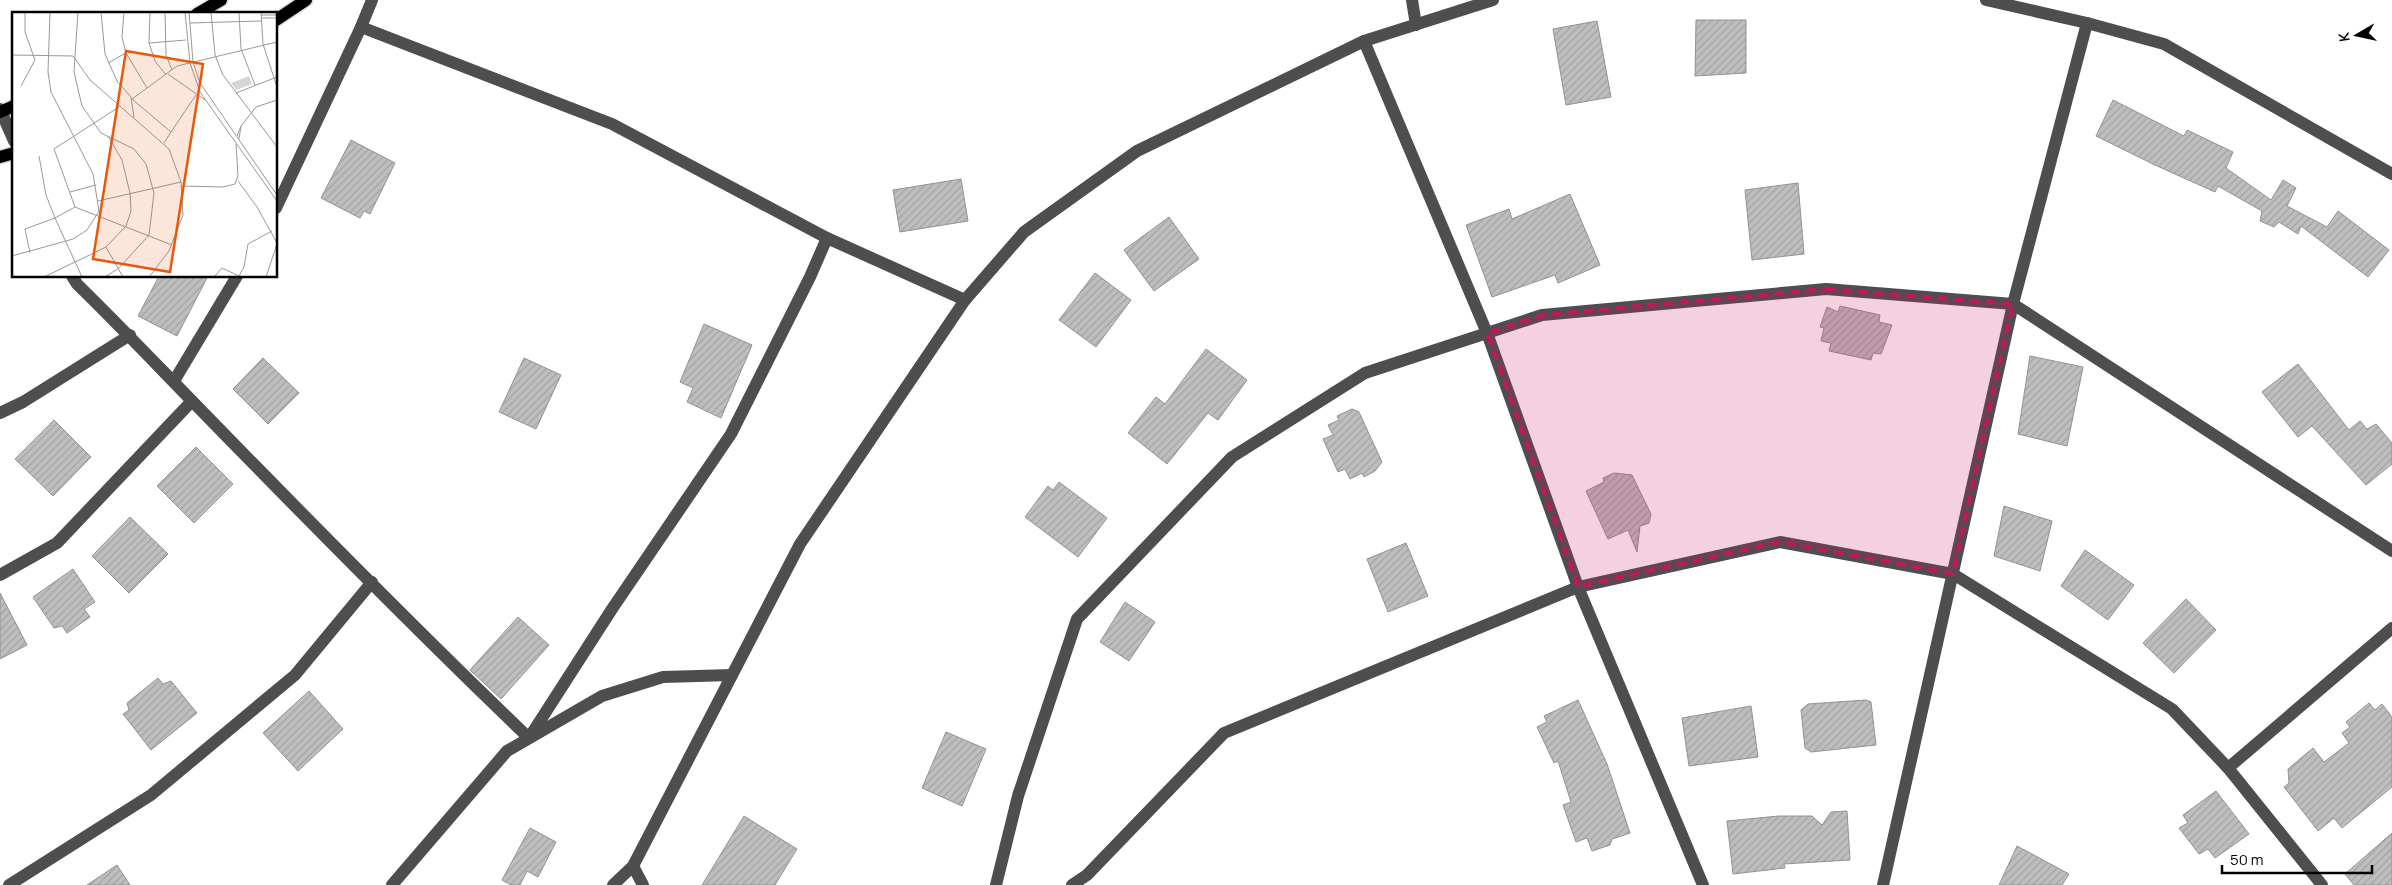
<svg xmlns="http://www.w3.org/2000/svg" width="2392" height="885" font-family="Manrope,sans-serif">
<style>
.building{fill:url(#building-hatch);stroke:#929292}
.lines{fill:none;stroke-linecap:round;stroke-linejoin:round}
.major-casing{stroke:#dbdbdb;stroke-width:15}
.minor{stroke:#4e4e4e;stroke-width:12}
.major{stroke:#000;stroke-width:12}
.marked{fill:#c2185b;fill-opacity:0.2;stroke:#c2185b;stroke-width:4;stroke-dasharray:10 6;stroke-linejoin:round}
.inset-road{fill:none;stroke:#999;stroke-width:1}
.view{fill:#e8590c;fill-opacity:0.15;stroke:#e8590c;stroke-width:2.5}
.inset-edge{fill:none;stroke:#000;stroke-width:2.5}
</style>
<defs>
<pattern id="building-hatch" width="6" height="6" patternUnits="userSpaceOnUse" patternTransform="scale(1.25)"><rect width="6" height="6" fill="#bebebe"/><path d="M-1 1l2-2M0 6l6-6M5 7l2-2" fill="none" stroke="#a2a2a2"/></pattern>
</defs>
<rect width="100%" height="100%" fill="#fff"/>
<g class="building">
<polygon points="1696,20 1746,20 1746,73 1695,76"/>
<polygon points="1597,21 1611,97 1566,105 1553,29"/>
<polygon points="2113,100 2184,136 2187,130 2233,152 2226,168 2271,200 2283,180 2296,188 2287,206 2327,227 2338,211 2389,250 2368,277 2301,226 2298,234 2279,222 2274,227 2260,221 2262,211 2218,186 2215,192 2155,165 2096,136"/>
<polygon points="351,140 395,163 370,214 364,211 360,218 321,198"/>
<polygon points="961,179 968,221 900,232 893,190"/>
<polygon points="1798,183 1804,254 1752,260 1745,190"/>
<polygon points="1570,194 1600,265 1558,283 1555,275 1492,297 1466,225 1509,209 1512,219"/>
<polygon points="1169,217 1199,259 1154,291 1124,250"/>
<polygon points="1095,273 1131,300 1096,347 1059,320"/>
<polygon points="159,276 208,276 177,336 138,316"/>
<polygon points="1840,306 1880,315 1879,322 1892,325 1881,354 1873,353 1871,360 1829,351 1831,343 1821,341 1824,328 1820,327 1827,307 1838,312"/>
<polygon points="704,324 752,345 721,418 687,402 693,388 680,382"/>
<polygon points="1206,349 1247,380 1218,420 1208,413 1167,464 1128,433 1156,397 1165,404"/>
<polygon points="2030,356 2083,367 2067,446 2018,434"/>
<polygon points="263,358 299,393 268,424 233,389"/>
<polygon points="524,358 561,375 536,429 499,412"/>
<polygon points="2298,364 2349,430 2360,421 2367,429 2376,424 2392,443 2392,464 2366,485 2312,426 2298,437 2262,392"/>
<polygon points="1352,409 1359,412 1382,462 1375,471 1364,477 1362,473 1350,479 1345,469 1338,472 1323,439 1333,435 1328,425 1339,420 1337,416"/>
<polygon points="54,420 91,457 53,496 15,459"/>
<polygon points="196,447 233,484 194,523 157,486"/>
<polygon points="1614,473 1632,475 1651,514 1649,523 1640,526 1637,552 1628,530 1608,539 1586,491 1604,482 1603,478"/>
<polygon points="1059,482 1107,518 1078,557 1025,517 1048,486 1053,490"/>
<polygon points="2004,506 2052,521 2040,571 1994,556"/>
<polygon points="130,517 168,554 129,593 92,556"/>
<polygon points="1406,543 1428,596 1388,612 1367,559"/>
<polygon points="2085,550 2134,585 2108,620 2061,586"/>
<polygon points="73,569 95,602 84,609 90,617 67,633 62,626 54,628 33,597"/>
<polygon points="0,593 27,645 0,659"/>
<polygon points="2186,599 2216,630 2174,673 2143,643"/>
<polygon points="1125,602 1155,622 1129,661 1100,642"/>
<polygon points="518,617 549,645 501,699 470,670"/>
<polygon points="158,678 163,684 171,681 197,713 151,750 123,714 129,710 127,703"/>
<polygon points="309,691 343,729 298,771 263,733"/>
<polygon points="1578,700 1607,764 1630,833 1612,839 1610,845 1592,851 1587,838 1576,842 1563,805 1571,802 1558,761 1554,763 1537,727 1547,722 1544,716"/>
<polygon points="1866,700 1871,702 1876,745 1811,752 1805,748 1801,710 1808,704"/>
<polygon points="2369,703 2375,710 2382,704 2392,717 2392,787 2342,828 2334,818 2318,831 2284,787 2289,783 2288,769 2313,748 2324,762 2349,743 2342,733 2350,727 2346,722"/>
<polygon points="1751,706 1758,757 1689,766 1682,718"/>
<polygon points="946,732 986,749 962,806 922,788"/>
<polygon points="2216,791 2249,834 2215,858 2208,849 2199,854 2179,828 2188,823 2183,815"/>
<polygon points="1847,811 1850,860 1784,864 1785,868 1733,874 1727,821 1779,816 1812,816 1822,825 1831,812"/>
<polygon points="744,816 797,849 775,885 702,885"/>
<polygon points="530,828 556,842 538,877 527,871 520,885 511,885 502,880"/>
<polygon points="2392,833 2392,885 2354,885 2345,874"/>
<polygon points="2017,846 2069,874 2062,885 1999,885"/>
<polygon points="117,865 130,885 87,885"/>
</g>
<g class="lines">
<defs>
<g id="major">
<polyline points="197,14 221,0"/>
<polyline points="276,20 306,0"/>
<polyline points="0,112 14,106"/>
<polyline points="0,157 14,153"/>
</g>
</defs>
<use href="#major" class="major-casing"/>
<g class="minor">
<polyline points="1412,0 1416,25"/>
<polyline points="1986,0 2087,23 2164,44 2392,174"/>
<polyline points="361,27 612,124 827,238"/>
<polyline points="1364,41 1487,333 1578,587 1703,885"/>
<polyline points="0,109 14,141"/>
<polyline points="276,208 361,27 372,0"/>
<path d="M 72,276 L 77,284 C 117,323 155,363 194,403 C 304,516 415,629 529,738 L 612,609 L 731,434 L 810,277 L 827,238 L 965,300"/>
<polyline points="174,381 237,276"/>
<polyline points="0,413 23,402 130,335"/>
<polyline points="0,575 57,543 192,401"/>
<polyline points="2228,768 2392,628"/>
<polyline points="633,866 643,885"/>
<polyline points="9,885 151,795 295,675 372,582"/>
<polyline points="392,885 507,751 602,696 663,677 732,675"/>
<polyline points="613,885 633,866 800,544 965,300 1024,232 1137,151 1364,41 1493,0"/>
<polyline points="996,885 1018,796 1077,619 1232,457 1365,373 1542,315 1826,289 2013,304 2392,551"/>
<polyline points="1072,885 1087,875 1224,733 1578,587 1780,542 1953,574 2172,709 2228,768 2322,885"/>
<polyline points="1883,885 2013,304 2087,23"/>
</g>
<use href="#major" class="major"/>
</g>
<path class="marked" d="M 1826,289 L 2013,304 L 1953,574 L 1780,542 L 1578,587 L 1487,333 L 1542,315 Z"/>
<g transform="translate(12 12)">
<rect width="265" height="265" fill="#fff"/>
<path d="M 237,64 L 240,72 L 224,78 L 219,71 Z" fill="#d5d5d5"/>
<path class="inset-road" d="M 66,0 L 62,60 L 70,94 L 89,121 L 122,137 L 134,152 L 142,181 L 137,223 L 107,256 L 93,265M 89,0 L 93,42 L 105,69 L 119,85 L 122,106M 112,0 L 110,25 L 114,41 L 135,76M 138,0 L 137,31 L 143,49 L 154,63M 153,0 L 154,43 L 160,58M 173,0 L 178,51 L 188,80 L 265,189M 177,0 L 181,50 L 188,71 L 265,183M 199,0 L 203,43 L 211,63 L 265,135M 227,0 L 229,37 L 243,73M 249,0 L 251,32 L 265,75M 249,3 L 265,3M 249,6 L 265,6M 178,11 L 249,9M 137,31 L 174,28M 0,43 L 61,44 L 78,68 L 157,137 L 169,170 L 171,203 L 157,239 L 137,265M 96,51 L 114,41M 156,62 L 193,88M 9,74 L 23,48 L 13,20 L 13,0M 224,81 L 265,65M 229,114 L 244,95 L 265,88M 159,120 L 184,83M 225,124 L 229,114 L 227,127M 152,131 L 159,120 L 120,87 L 165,54 L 265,30M 226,169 L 245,195 L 265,231M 169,174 L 211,175 L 223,172 L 226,164 L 224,132M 58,180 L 84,173M 86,189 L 169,170M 63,195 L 42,137 L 107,95M 94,235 L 111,265M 18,241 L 13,217 L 43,206 L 34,183 L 27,144M 0,244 L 61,227 L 75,218 L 87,199 L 81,162 L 39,80 L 36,60 L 38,0M 32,265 L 94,235 L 114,214 L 119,199 L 118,181 L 110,148 L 96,124M 70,265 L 43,206 L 63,195 L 160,233M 202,265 L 210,256 L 227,264 L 232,255 L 236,232 L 260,219M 254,265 L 265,232"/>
<path class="view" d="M 114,39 L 191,52 L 158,260 L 81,247 Z"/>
<rect width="265" height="265" class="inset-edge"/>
</g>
<g transform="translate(2357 35) rotate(261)" stroke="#ffffff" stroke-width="4" paint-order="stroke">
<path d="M0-4L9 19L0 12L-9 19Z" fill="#000000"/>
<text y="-8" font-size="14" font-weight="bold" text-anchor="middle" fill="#000000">K</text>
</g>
<path d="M2222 865v8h150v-8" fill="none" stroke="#000000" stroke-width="2.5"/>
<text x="2230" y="865" font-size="15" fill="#000000" stroke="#ffffff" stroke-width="4" paint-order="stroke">50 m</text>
</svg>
